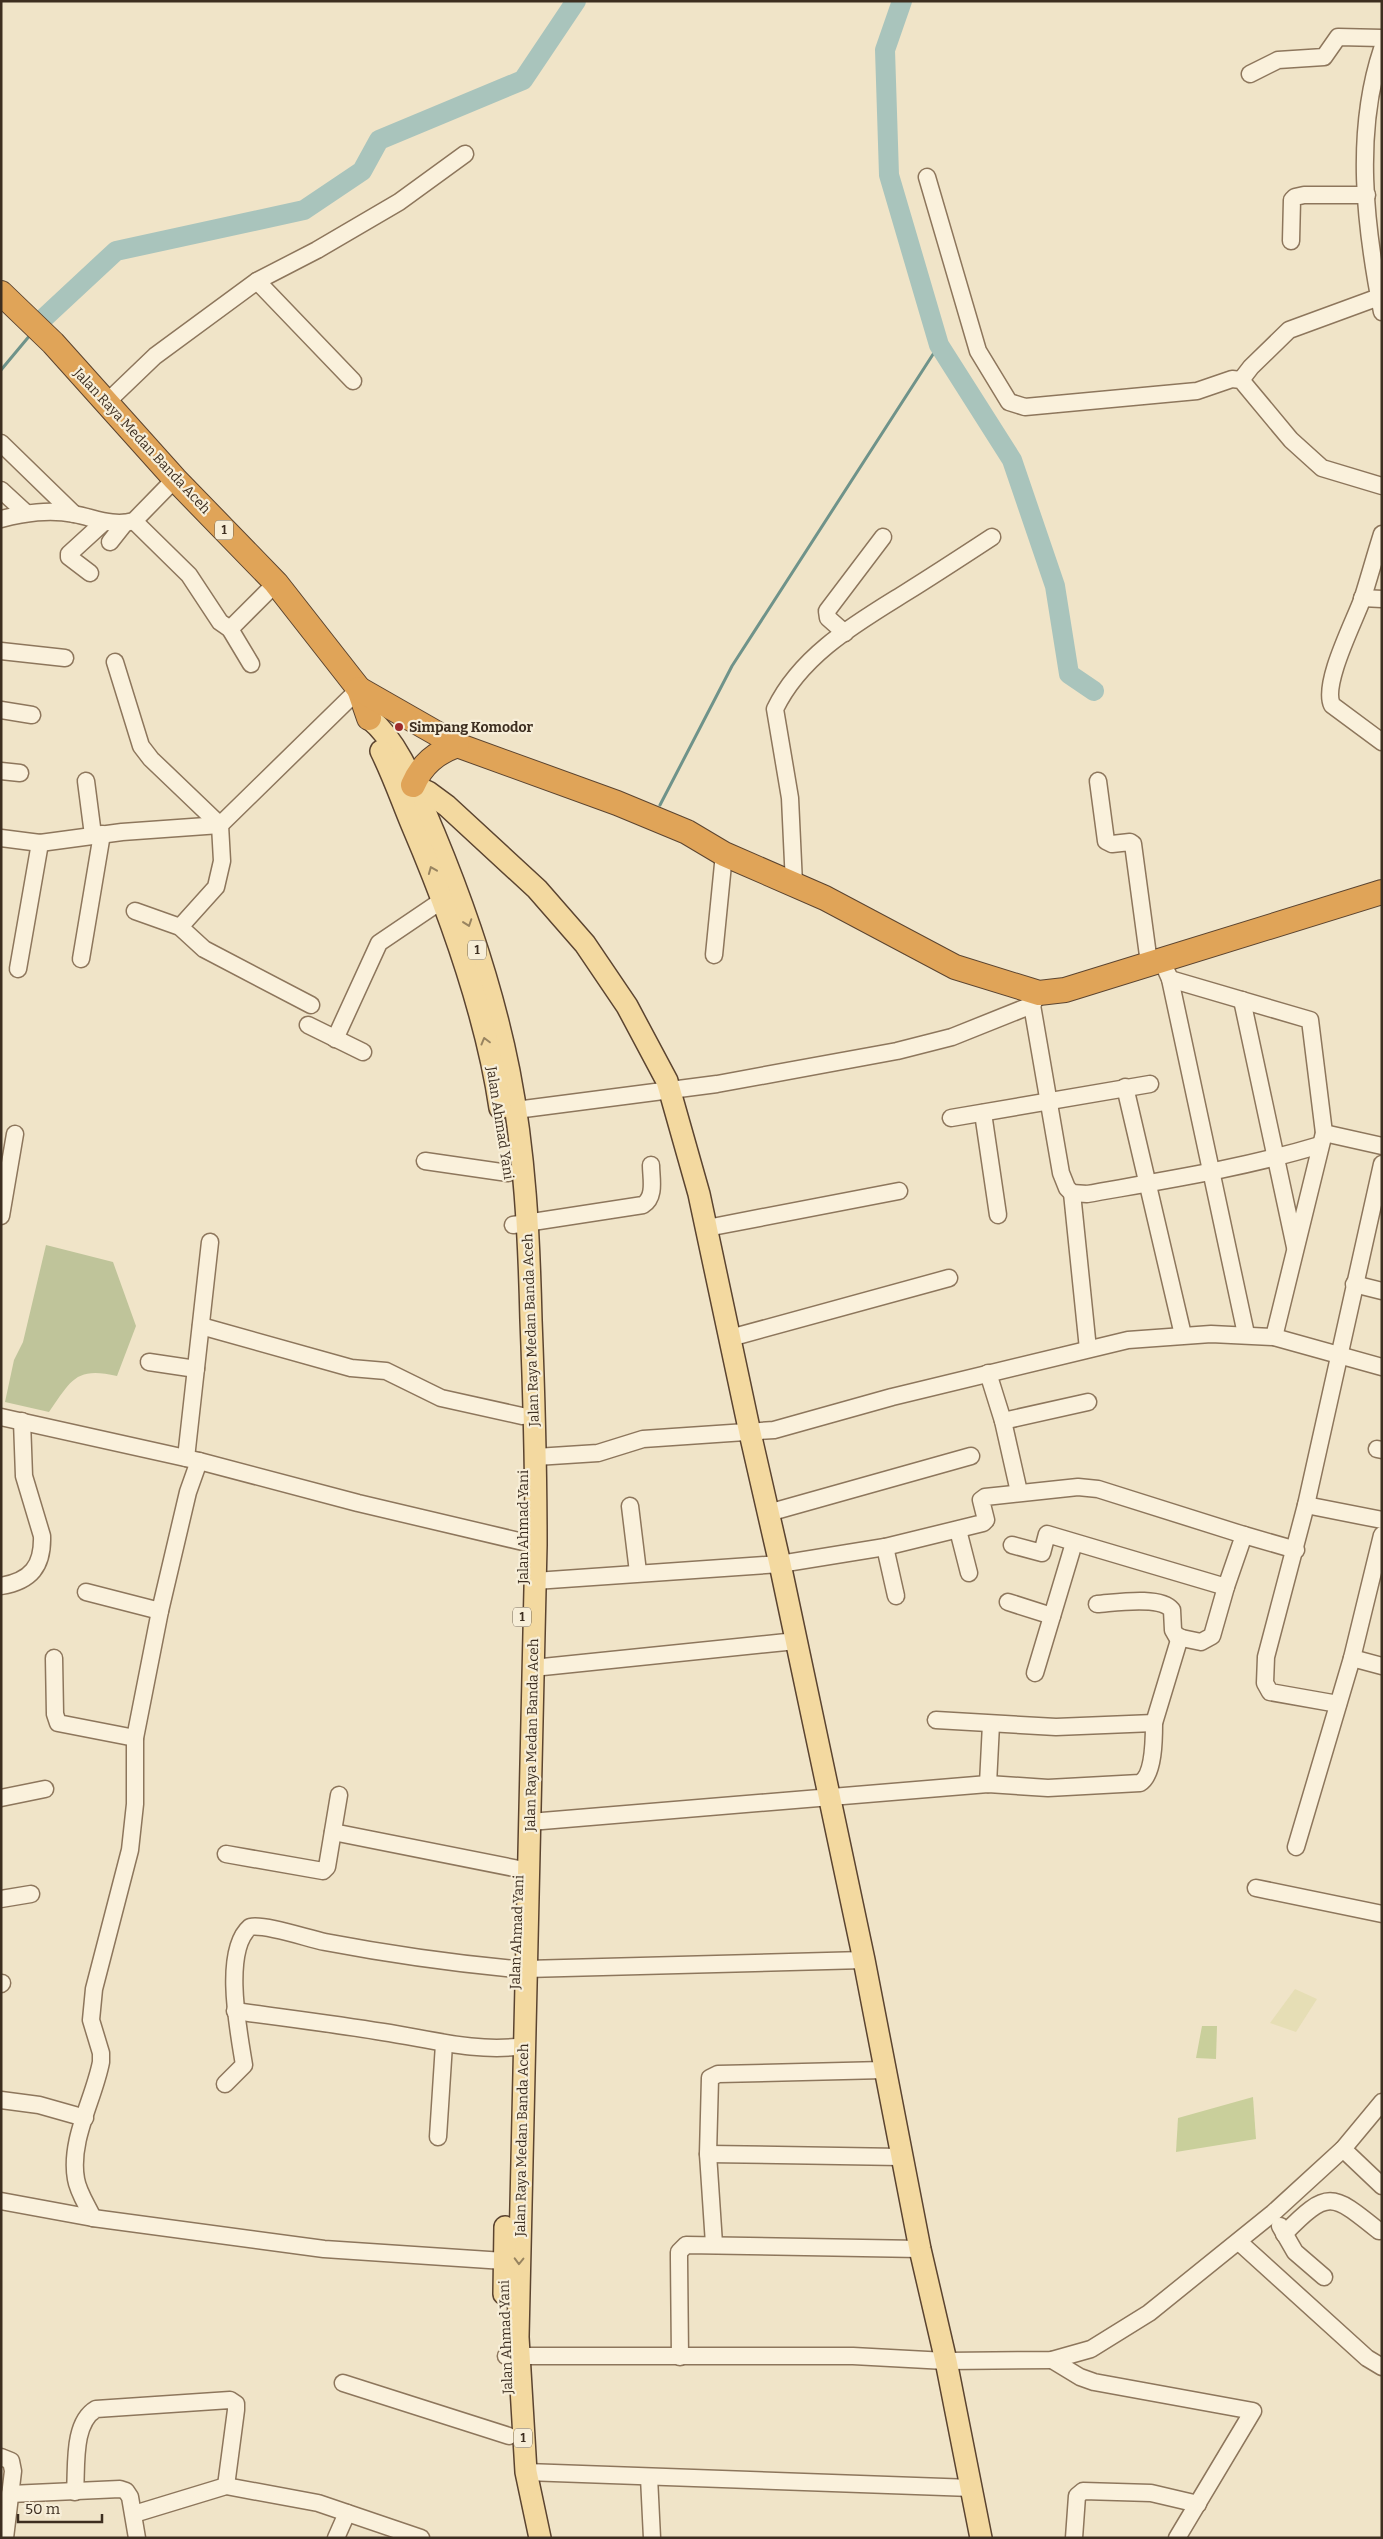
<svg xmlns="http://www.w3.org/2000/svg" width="1383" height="2539" font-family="Bitter,serif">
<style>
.farmland{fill:#e6deb5}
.green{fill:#c9cf9b}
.cemetery{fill:#bfc49a}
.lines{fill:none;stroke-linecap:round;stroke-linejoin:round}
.stream{stroke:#6f938a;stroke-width:3}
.river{stroke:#a9c4bc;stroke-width:20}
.minor-casing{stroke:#8d765c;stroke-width:19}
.major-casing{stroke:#5b4430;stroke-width:24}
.highway-casing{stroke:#5b4430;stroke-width:26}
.minor{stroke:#faf1dc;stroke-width:16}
.major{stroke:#f3d9a0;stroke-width:21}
.highway{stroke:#e0a458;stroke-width:24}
.oneway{stroke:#988460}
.poi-dot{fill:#9e2a2b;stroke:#f7eed8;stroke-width:2}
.labels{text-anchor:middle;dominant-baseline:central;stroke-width:4.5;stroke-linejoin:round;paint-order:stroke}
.shield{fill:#f7eed8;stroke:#756857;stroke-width:1}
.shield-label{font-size:12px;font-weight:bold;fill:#3d2e20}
.street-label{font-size:14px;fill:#3d2e20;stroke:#f7eed8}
.poi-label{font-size:14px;font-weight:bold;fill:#3d2e20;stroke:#f7eed8;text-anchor:start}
</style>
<rect width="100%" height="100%" fill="#f0e4c8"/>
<polygon class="farmland" points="1295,1989 1317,1999 1296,2032 1270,2023"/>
<g class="green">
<polygon points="1202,2026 1217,2026 1216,2059 1196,2058"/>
<polygon points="1253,2097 1256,2139 1176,2152 1178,2118"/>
</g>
<path class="cemetery" d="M 46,1245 L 113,1262 L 136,1326 L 117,1376 C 75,1366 71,1381 49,1412 L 5,1402 L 14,1360 L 23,1342 Z"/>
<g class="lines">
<g class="stream">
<polyline points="1,370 31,334"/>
<polyline points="660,805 732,666 939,345"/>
</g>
<g class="river">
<polyline points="902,1 885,50 889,175 939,345 1012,460 1055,586 1069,674 1094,691"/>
<polyline points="45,317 116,251 304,210 362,171 379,140 523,80 576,1"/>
</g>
<defs>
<g id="minor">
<path d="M 1382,49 C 1354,133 1365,226 1382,312"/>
<polyline points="1250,74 1278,60 1324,57 1338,37 1382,38"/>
<polyline points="927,177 978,351 1009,402 1025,407 1197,391 1232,379 1241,380 1291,440 1322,468 1382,486"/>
<polyline points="1291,241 1292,200 1295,197 1304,195 1367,195"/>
<polyline points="257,281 353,381"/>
<polyline points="1241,380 1251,367 1289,330 1379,297"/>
<polyline points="106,403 155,356 257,281 317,250 399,202 465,154"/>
<polyline points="1,443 74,514"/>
<polyline points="1,490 26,513"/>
<path d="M 1,519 C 25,513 49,509 74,514 C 95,518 113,527 134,521 L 175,479"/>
<polyline points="134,521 189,575 220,622 230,629 251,664"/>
<path d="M 1382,534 C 1375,556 1369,578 1362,600 C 1354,622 1322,684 1332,705 L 1382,742"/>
<polyline points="110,542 125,523"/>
<polyline points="90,573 69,557 69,554 104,522"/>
<polyline points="1362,598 1382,599"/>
<polyline points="230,629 276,583"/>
<polyline points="845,633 828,618 827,611 883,537"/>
<polyline points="1,651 65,658"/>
<polyline points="115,662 141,746 151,759 220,825 222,861 216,887 180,927"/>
<polyline points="1,710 32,715"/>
<polyline points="1,771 20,773"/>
<polyline points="86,781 93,835"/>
<polyline points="1098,781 1106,841 1112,844 1130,842 1133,844 1149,963"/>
<polyline points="1,838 40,843 122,832 220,825 359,689"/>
<path d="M 794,884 L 790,798 L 775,709 C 801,655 855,624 905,593 C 934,575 963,556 992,537"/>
<polyline points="135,911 180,927 204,949 311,1005"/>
<polyline points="714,955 724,854"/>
<polyline points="81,959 102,834"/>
<polyline points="18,969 40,843"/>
<polyline points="1166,970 1170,979 1246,1334"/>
<polyline points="1170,979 1310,1020 1324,1133 1274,1337"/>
<polyline points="1242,1000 1295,1247"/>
<path d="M 1032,1005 L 1061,1173 L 1067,1188 L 1072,1193 L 1087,1194 C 1166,1180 1244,1168 1320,1145"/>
<polyline points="308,1025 363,1052"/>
<polyline points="335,1039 379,943 444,899"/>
<polyline points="1125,1087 1183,1335"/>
<polyline points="516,1110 717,1084 897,1051 952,1037 1032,1005 1039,993"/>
<polyline points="983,1113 998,1215"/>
<polyline points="951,1118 1150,1084"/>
<polyline points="1324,1133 1382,1146"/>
<polyline points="425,1161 508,1173"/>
<polyline points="1072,1193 1088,1349"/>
<polyline points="1,1216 15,1134"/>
<path d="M 513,1225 L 643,1205 C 656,1197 651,1178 651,1165"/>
<polyline points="707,1228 899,1191"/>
<polyline points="1354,1284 1382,1291"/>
<polyline points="201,1326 351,1368 386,1371 441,1398 522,1416"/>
<polyline points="730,1338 949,1278"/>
<polyline points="149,1362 196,1369"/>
<polyline points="988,1373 1003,1421 1019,1492"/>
<polyline points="1,1417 199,1461 358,1503 536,1545"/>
<polyline points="1003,1421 1088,1402"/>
<polyline points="1377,1449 1382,1450"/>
<polyline points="536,1457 598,1453 643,1439 774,1430 892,1397 1128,1340 1211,1334 1274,1337 1382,1367"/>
<polyline points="186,1458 210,1242"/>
<polyline points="1306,1505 1382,1520"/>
<polyline points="630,1506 638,1572"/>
<polyline points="768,1513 971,1456"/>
<polyline points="958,1530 969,1573"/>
<polyline points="1244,1535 1296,1550"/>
<polyline points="885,1547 896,1596"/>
<polyline points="535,1581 780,1564 885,1547 983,1523 986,1520 981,1500 985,1497 1078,1487 1098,1489 1244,1535 1226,1587 1047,1534 1042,1553 1012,1545"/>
<path d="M 1,1586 C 31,1581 43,1566 42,1536 L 24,1476 L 22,1421"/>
<polyline points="86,1592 160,1611"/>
<polyline points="1008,1602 1052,1616"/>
<path d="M 1097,1604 C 1114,1603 1160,1595 1172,1610 L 1173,1630 L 1177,1637 L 1201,1642 L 1212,1636 L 1226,1587"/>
<polyline points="54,1658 55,1714 58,1723 135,1738"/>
<polyline points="1352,1658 1382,1666"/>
<polyline points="533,1668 796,1641"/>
<polyline points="1035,1673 1074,1543"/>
<polyline points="1338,1704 1270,1692 1265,1683 1266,1657 1306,1505 1382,1164"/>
<polyline points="936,1720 1056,1727 1154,1723"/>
<polyline points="988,1784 991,1724"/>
<polyline points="1,1798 45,1789"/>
<path d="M 530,1822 L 988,1784 L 1048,1788 L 1140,1783 C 1154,1775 1154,1738 1154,1723 L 1180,1637"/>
<polyline points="333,1832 519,1869"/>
<polyline points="1296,1847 1352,1658 1382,1535"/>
<polyline points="226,1854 323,1871 327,1867 339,1795"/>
<polyline points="1256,1888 1382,1914"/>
<polyline points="1,1899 31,1894"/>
<polyline points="526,1969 864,1960"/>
<polyline points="1,1984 2,1983"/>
<path d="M 235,2011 C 285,2018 334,2024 383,2032 C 430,2039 476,2053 524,2046"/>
<path d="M 225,2084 L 244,2065 C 239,2033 222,1951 250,1927 C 266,1924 306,1938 325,1942 C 388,1954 451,1963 515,1969"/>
<polyline points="1,2100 39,2105 85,2118"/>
<polyline points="438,2137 444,2044"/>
<polyline points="1343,2149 1382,2186"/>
<polyline points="708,2154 901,2157"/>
<polyline points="1,2201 93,2218 324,2249 504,2261"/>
<path d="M 93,2218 C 87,2205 78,2192 76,2179 C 69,2140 94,2099 101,2062 L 101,2053 L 91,2020 L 94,1989 L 130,1850 L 135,1804 L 135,1738 L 160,1611 L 188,1492 L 199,1461"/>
<polyline points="1280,2226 1295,2252 1324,2277"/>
<path d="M 1284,2234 C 1328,2189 1332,2193 1379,2231"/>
<polyline points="1239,2242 1367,2358 1382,2367"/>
<polyline points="714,2244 708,2154 710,2078 718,2074 884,2070"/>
<polyline points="506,2356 853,2356 946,2361 1052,2360 1091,2349 1149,2313 1273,2213 1343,2149 1382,2102"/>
<polyline points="680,2357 679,2259 679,2252 686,2245 920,2249"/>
<polyline points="1052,2360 1080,2377 1094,2382 1253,2411 1177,2538"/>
<polyline points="343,2383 509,2436"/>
<polyline points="1,2457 11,2461 13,2471 5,2538"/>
<polyline points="526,2472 972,2488"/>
<polyline points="649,2477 652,2538"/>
<path d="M 75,2492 C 77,2467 72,2423 96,2409 L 230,2400 L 236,2404 L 236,2410 L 226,2486"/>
<polyline points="10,2494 120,2489 126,2491 130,2497 137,2538"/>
<polyline points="134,2514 226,2486 318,2503 421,2538"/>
<polyline points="336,2538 347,2513"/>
<polyline points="1074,2538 1077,2496 1083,2491 1151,2493 1198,2504"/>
</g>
<g id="major">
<path d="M 369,718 C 402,745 417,794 434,833 C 466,910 493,990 509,1071 C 525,1153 529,1237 531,1320 C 534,1395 536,1470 536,1545 L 518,2337 L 526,2472 L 540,2538"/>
<path d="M 381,751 C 393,775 402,801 412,825 C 450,914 486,1013 500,1108"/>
<polyline points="413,785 428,792 447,806 537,889 585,944 627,1006 667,1081 699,1194 750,1433 780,1564 864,1960 920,2249 946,2361 981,2538"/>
<polyline points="504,2294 505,2227"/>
</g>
<g id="highway">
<polyline points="1,293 53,343 175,479 276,583 359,689 369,718"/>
<polyline points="359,689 457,745 617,803 687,832 724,854 825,898 955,967 1039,993 1065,990 1382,892"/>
<path d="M 413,785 C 422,764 436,753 457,745"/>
</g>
</defs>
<use href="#minor" class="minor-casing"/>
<use href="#major" class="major-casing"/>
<use href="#highway" class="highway-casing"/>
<use href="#minor" class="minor"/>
<use href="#major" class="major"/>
<use href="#highway" class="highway"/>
</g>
<defs><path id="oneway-chevron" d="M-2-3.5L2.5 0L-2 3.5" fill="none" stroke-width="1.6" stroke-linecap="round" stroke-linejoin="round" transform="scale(1.25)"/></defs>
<g class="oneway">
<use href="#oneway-chevron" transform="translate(432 870) rotate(-112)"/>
<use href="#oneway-chevron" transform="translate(468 923) rotate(71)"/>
<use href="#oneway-chevron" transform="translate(485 1041) rotate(-105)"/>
<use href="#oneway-chevron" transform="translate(519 2261) rotate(91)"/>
</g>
<circle class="poi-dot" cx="399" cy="727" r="5"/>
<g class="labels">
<g class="shield">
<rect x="215" y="520.5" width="18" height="19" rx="4"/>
<rect x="468" y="940.5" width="18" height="19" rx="4"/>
<rect x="513" y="1607.5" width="18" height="19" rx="4"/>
<rect x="514" y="2428.5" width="18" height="19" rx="4"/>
</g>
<g class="shield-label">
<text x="224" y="530">1</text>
<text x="477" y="950">1</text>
<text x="522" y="1617">1</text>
<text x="523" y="2438">1</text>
</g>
<g class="street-label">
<text transform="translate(142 441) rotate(47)">Jalan Raya Medan Banda Aceh</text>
<text transform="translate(500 1123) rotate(81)">Jalan Ahmad Yani</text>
<text transform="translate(531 1330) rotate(-92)">Jalan Raya Medan Banda Aceh</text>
<text transform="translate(523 1527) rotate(-90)">Jalan Ahmad Yani</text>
<text transform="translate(532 1735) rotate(-89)">Jalan Raya Medan Banda Aceh</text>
<text transform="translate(517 1932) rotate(-88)">Jalan Ahmad Yani</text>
<text transform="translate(522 2140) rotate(-89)">Jalan Raya Medan Banda Aceh</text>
<text transform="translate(506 2337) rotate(-92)">Jalan Ahmad Yani</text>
</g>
<g class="poi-label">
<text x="409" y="727">Simpang Komodor</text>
</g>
</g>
<rect width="1383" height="2539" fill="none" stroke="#3d2e20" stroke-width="5"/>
<path d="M18 2514v8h84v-8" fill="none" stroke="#3d2e20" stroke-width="2.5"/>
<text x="25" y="2514" font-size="15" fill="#3d2e20" stroke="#f7eed8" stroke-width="4" paint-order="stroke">50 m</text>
</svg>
